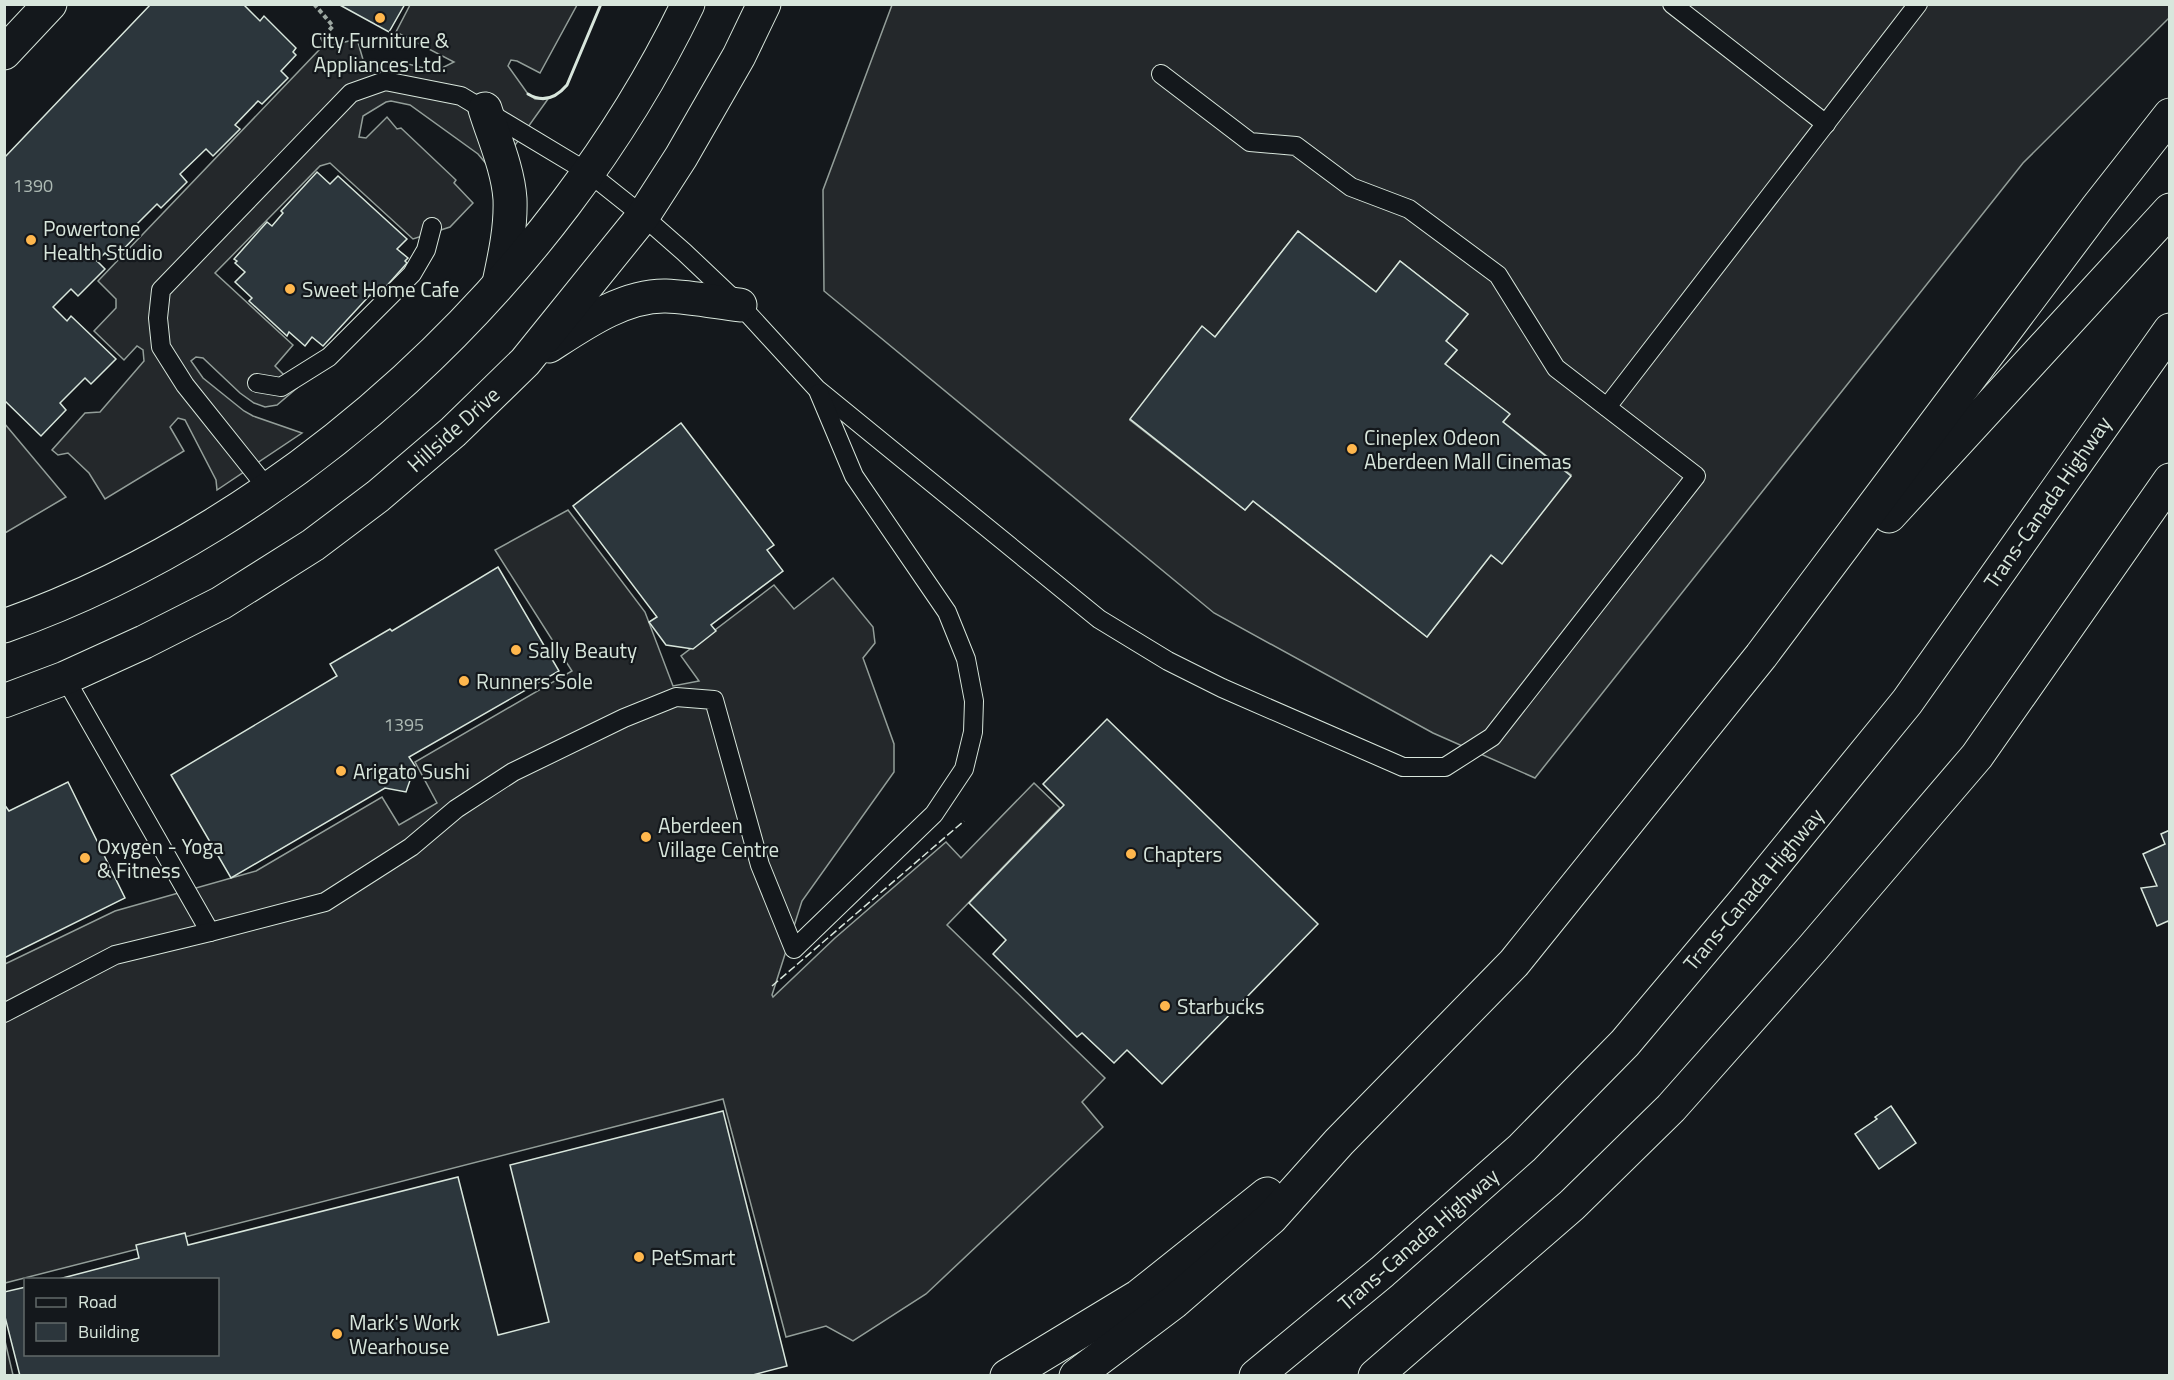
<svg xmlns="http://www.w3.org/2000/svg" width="2174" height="1380" font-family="'Titillium Web',sans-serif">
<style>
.parking{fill:#24282b;stroke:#939e99;stroke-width:1.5;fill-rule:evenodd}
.building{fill:#2c363c;stroke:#d8e6dc;stroke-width:1.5}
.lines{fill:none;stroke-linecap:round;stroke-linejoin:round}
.lane-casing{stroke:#d8e6dc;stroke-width:20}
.secondary-casing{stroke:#d8e6dc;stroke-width:35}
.highway-casing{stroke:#d8e6dc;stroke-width:35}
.path{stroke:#9da8a2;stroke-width:4;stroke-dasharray:4.5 3;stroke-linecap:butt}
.lane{stroke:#14181c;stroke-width:18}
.secondary{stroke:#14181c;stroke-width:33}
.highway{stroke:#14181c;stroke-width:33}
.fence{stroke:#d8e6dc;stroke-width:1.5;stroke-dasharray:8 3;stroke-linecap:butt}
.wall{stroke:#d8e6dc;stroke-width:3}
.poi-dot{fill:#ffb74d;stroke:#14181c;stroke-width:2}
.labels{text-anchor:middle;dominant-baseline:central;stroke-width:4.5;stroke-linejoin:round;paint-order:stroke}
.number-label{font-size:18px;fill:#adbab4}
.poi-label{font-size:21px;fill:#d8e6dc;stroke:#14181c;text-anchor:start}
.street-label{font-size:21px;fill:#d8e6dc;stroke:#14181c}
</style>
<rect width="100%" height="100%" fill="#14181c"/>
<g class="parking">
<polygon points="410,5 577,5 540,73 517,61 511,60 508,66 528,94 535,99 548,99 493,176 488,166 478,154 410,105 391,101 386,102 363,116 359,137 366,138 387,117 397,129 401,128 456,180 454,183 473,203 450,227 413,239 330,163 320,166 215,273 293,345 275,366 297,388 277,405 265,407 254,403 240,393 203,358 196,357 191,361 203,378 244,411 253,416 302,433 217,490 216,480 185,420 178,418 170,427 184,451 105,499 89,473 68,453 58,455 52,450 85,413 100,412 144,361 143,350 137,346 124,360 94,331 116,308 116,299 98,281 321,48 357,39 364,63 400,62 436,71 454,62 396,32"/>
<path d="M 892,5 L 2169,5 L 2169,18 L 2023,163 L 1535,778 L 1433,733 L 1214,613 L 824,291 L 823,190 ZM 1298,231 L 1376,292 L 1400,261 L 1468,314 L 1446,341 L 1457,350 L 1445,364 L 1509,414 L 1503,422 L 1571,475 L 1502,563 L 1491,555 L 1427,637 L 1253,501 L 1245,510 L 1130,420 L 1202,327 L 1215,337 Z"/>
<polygon points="4,423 66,497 5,533 4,533"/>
<polygon points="568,510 645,612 673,686 699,681 681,656 774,585 794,609 833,578 873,627 875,643 863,658 894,744 894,772 802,901 772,995 773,997 835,938 946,842 961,858 1034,783 1060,808 947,925 1105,1078 1082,1102 1103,1127 926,1294 853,1341 826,1326 786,1337 723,1099 5,1283 5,964 115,911 256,871 382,797 399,825 437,803 415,762 572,671 495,550"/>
<polygon points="4,1341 5,1341 13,1375 5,1375"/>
</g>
<g class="building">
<polygon points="151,4 243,4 260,21 264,16 296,48 293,52 296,55 281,71 288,78 262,104 258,101 235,125 240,129 213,156 206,149 180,174 187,182 161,208 157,204 133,228 139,233 113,260 105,253 97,261 105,269 78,296 71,289 53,307 67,321 71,316 116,359 91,384 85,378 60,403 66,410 41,436 4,400 4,158"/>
<polygon points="338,4 405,4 389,32"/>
<polygon points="317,172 330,184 338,176 407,239 397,249 408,258 405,261 407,263 375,299 370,295 323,346 312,337 305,346 289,332 287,336 249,301 252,298 235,282 245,272 235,263 237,261 234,259 267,222 272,226 283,213 281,211"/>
<polygon points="1298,231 1376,292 1400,261 1468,314 1446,341 1457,350 1445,364 1510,414 1503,422 1571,476 1502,564 1491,555 1427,637 1253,501 1245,510 1130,419 1202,326 1215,337"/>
<polygon points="681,423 774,545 767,550 783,571 711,625 716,631 693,649 666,645 649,622 657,617 573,506"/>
<polygon points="498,567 559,671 409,757 415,766 406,792 385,788 231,878 171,775 337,676 330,664 390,629 392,631"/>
<polygon points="1107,719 1318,924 1162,1084 1127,1050 1114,1063 1082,1033 1077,1037 993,954 1006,940 969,903 1064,805 1043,784"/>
<polygon points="68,782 125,898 4,958 4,804 9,811"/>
<polygon points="2170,830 2170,925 2168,921 2157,926 2141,888 2157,886 2143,854 2165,844 2161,834"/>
<polygon points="1891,1106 1916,1143 1879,1169 1855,1134 1877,1119 1875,1117"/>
<polygon points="723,1111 787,1366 749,1376 20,1376 4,1313 4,1292 26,1287 26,1354 218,1354 218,1280 55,1280 139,1258 136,1245 185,1233 188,1245 458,1177 498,1335 549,1322 510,1165"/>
</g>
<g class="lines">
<defs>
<g id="lane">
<polyline points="1672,4 1826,124"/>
<polyline points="257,383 281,387 329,357 412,274 426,250 432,227"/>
<polyline points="1607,407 1918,4"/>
<polyline points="268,489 185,385 161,347 158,318 161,290 351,93 385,81 461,96 589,173 643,216 684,252 740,305 817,389 1099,619 1168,661 1222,688 1403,767 1445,767 1492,737 1696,476 1556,368 1498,275 1409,209 1351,187 1296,146 1250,142 1161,74"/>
<polyline points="65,678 210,932"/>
<polyline points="4,1013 115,955 210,932 325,902 411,847 456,809 513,772 624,718 676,697 714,700 760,865 794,949 934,814 964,769 973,732 974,701 966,659 947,612 854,476 819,393"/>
</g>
<g id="secondary">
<polyline points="4,53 50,4"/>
<path d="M 485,109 C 494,138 508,169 510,199 C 511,228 505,255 499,283"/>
<path d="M 549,346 C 583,324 624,295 666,296 C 691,297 716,302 740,305"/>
<path d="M 4,626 C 294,523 555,280 688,4"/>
<polyline points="4,701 65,678 144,642 221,603 313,545 378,496 453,432 525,362 643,216 681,157 739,56 764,4"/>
</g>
<g id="highway">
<polyline points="1889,516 2170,210"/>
<polyline points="1007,1376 1139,1296 1267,1194"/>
<polyline points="1076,1376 1174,1302 1271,1218 1339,1142 1514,963 1761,656 2097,208 2170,115"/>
<polyline points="1256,1376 1382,1272 1522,1148 1625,1043 1747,898 1907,702 2170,330"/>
<polyline points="1375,1376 1572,1205 1671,1108 1812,949 1977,756 2170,480"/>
</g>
</defs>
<use href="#lane" class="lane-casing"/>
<use href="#secondary" class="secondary-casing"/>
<use href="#highway" class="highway-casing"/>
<polyline class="path" points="314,4 333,26 322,38 327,47"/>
<use href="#lane" class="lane"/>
<use href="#secondary" class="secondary"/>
<use href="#highway" class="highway"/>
<polyline class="fence" points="772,986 964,821"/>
<path class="wall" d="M 528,94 C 543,103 556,98 567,85 L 601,4"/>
</g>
<g class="poi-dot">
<circle cx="380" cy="18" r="6"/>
<circle cx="31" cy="240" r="6"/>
<circle cx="290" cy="289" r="6"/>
<circle cx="1352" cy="449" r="6"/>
<circle cx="516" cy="650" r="6"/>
<circle cx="464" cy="681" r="6"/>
<circle cx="341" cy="771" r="6"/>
<circle cx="646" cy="837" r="6"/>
<circle cx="1131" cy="854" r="6"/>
<circle cx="85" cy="858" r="6"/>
<circle cx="1165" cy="1006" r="6"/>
<circle cx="639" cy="1257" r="6"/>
<circle cx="337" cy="1334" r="6"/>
</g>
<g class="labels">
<g class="number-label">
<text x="33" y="185">1390</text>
<text x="404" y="724">1395</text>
</g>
<g class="poi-label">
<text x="380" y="40" text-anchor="middle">City Furniture &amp;<tspan x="380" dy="24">Appliances Ltd.</tspan></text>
<text x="43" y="228">Powertone<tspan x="43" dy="24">Health Studio</tspan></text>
<text x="302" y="289">Sweet Home Cafe</text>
<text x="1364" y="437">Cineplex Odeon<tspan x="1364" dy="24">Aberdeen Mall Cinemas</tspan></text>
<text x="528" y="650">Sally Beauty</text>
<text x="476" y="681">Runners Sole</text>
<text x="353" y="771">Arigato Sushi</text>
<text x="658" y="825">Aberdeen<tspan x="658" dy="24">Village Centre</tspan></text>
<text x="97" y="846">Oxygen - Yoga<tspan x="97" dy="24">&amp; Fitness</tspan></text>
<text x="1143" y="854">Chapters</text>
<text x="1177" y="1006">Starbucks</text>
<text x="651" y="1257">PetSmart</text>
<text x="349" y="1322">Mark's Work<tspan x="349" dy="24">Wearhouse</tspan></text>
</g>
<g class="street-label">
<text transform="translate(453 429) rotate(-42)">Hillside Drive</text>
<text transform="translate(2047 502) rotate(-55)">Trans-Canada Highway</text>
<text transform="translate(1753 889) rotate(-50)">Trans-Canada Highway</text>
<text transform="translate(1418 1239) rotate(-41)">Trans-Canada Highway</text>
</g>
</g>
<rect width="2174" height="1380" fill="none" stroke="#d8e6dc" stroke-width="12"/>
<rect x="24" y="1278" width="195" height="78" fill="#14181c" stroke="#626a69" stroke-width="1.5"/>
<rect x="36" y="1298" width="30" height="9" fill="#14181c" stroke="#626a69" stroke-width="1.5"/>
<text x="78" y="1308" font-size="18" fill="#d8e6dc">Road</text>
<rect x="36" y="1323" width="30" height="18" fill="#2c363c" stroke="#626a69" stroke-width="1.5"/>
<text x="78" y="1338" font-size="18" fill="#d8e6dc">Building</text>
</svg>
